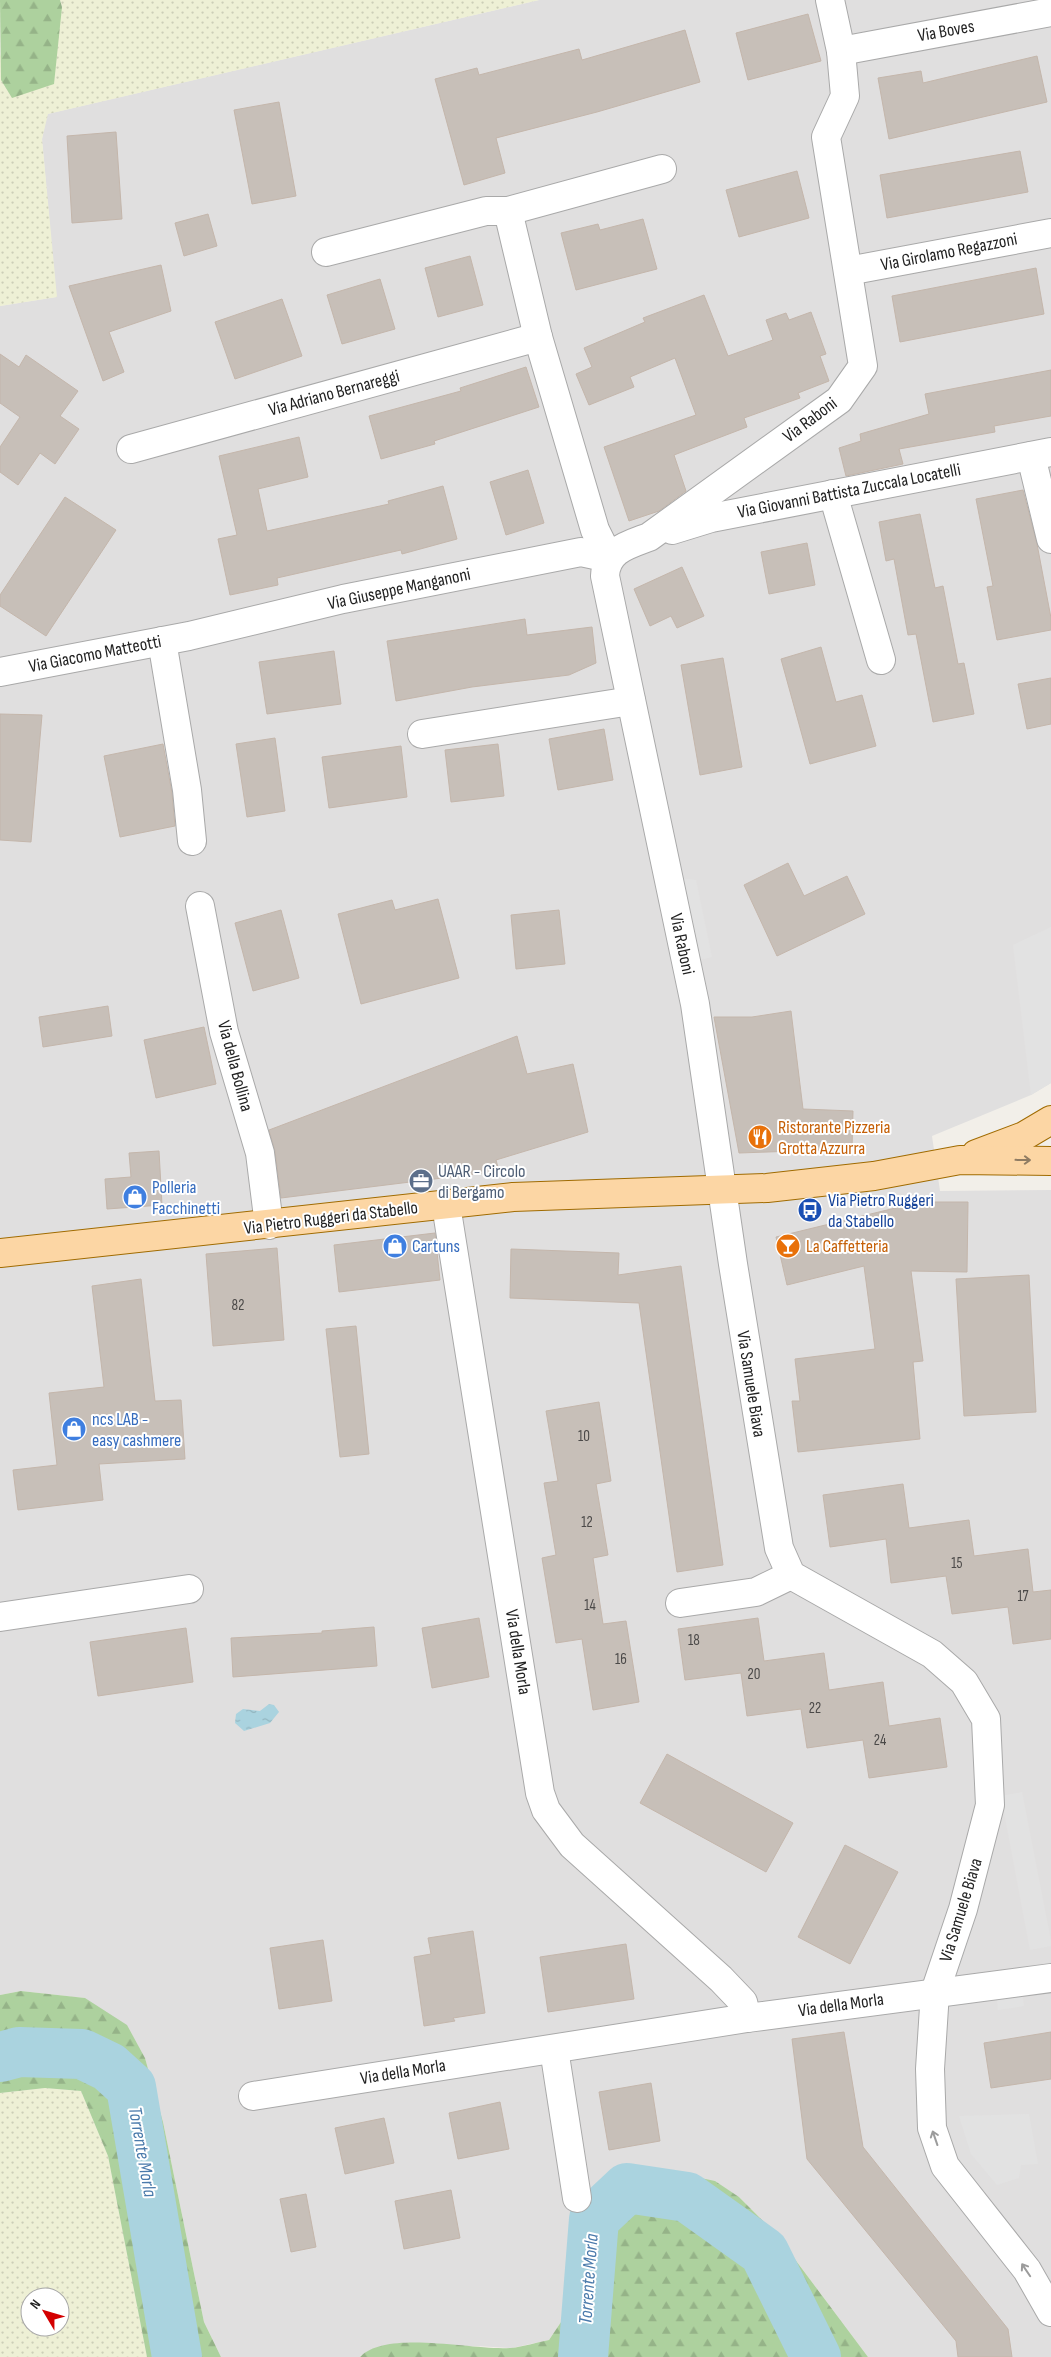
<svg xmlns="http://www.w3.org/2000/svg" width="1051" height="2357" font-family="'Sofia Sans Condensed',sans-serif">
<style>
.residential{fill:#e0dfdf}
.farmland{fill:url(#farmland-dots);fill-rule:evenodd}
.forest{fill:url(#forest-firs)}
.parking{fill:#e2e2e2}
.water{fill:url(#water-ripples)}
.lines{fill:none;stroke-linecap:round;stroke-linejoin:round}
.river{stroke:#aad3df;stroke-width:50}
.building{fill:#c7bfb8;stroke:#c4b6ab}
.minor-casing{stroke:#a9a9a9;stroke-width:30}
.major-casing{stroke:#a06b00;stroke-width:30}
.minor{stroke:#fff;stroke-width:28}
.major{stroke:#fcd6a4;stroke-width:28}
.oneway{stroke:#8f7c63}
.oneway2{stroke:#9c9c9c}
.labels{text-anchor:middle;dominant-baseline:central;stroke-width:4;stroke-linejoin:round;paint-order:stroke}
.number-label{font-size:15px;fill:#4b4948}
.street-label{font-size:18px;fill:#222;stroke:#fff}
.food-label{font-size:18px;fill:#c56008;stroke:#fff;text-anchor:start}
.service-label{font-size:18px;fill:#4e5e75;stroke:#fff;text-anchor:start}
.shop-label{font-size:18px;fill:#366cbe;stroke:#fff;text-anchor:start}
.transit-label{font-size:18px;fill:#164399;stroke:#fff;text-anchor:start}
.water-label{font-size:19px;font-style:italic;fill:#4a7aab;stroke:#fff}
</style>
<defs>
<pattern id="farmland-dots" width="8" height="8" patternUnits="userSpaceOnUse" patternTransform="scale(1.25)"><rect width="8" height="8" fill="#eef0d5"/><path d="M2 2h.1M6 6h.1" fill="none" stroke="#ccceb7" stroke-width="1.8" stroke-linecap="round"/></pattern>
<pattern id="forest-firs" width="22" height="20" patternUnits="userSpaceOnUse" patternTransform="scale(1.25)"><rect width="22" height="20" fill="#add19e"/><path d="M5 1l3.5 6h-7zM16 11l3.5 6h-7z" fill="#95b388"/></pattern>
<pattern id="water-ripples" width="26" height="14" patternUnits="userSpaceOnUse" patternTransform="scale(1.25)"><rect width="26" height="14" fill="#aad3df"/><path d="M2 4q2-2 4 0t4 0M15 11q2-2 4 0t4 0" fill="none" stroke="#92b5bf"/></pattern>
</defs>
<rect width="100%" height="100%" fill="#f2efe9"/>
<polygon class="residential" points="539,0 1051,0 1051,1083 1031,1095 932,1136 940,1191 1051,1190 1051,2357 868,2357 776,2234 739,2197 715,2182 682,2174 650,2175 624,2185 573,2279 565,2316 549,2340 512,2348 477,2346 361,2355 360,2357 221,2357 204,2322 163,2122 145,2058 127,2026 84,1998 21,1991 0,1995 0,306 56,297 42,139 47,114"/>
<g class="farmland">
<polygon points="60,0 539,0 48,114 42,139 57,297 0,306 0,54 2,59 1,80 62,7"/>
<path d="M 45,2088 L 81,2091 L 108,2156 L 147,2357 L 0,2357 L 0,2093 ZM 30,2297 L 60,2297 L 60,2327 L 30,2327 Z"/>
</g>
<g class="forest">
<polygon points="0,0 60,0 62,7 54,84 12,98 1,80"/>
<polygon points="21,1991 85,1998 127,2025 145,2058 163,2122 204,2322 221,2357 147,2357 108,2156 81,2091 45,2088 0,2093 0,1995"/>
<path d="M 682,2174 L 715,2181 L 739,2197 L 776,2234 L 868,2357 L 360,2357 C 387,2329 474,2351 511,2348 C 523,2347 537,2342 549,2340 L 565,2316 L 584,2236 L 600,2202 L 624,2185 L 651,2175 Z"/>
</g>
<g class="parking">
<polygon points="679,878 696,880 712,957 695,961"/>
<polygon points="1051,927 1051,1083 1031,1095 1013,945"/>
<polygon points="1022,1792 1051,1941 1051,1946 1030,1950 1001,1796"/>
<polygon points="1021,1985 1024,2006 998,2010 996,1989"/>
<polygon points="1029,2114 1038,2164 1021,2165 1019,2178 997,2185 971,2154 959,2116"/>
</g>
<polygon class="water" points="269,1704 274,1705 279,1712 270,1723 244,1731 235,1723 236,1714 243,1709 260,1711"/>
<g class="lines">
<g class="river">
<polyline points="0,2057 19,2052 82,2054 109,2067 131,2087 177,2357"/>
<polyline points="583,2357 594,2219 627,2188 687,2197 764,2252 816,2357"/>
</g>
</g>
<g class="building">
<polygon points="808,14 821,61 748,80 736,33"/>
<polygon points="685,30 700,82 597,112 496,138 505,173 464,185 435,79 477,68 479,75 579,49 582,60"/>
<polygon points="1037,56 1047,102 889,139 878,78 921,71 923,83"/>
<polygon points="279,102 296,196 252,204 234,110"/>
<polygon points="116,132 122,219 72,223 67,136"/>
<polygon points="1020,151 1028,192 887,218 880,175"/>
<polygon points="797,171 809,218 739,237 726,190"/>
<polygon points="208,214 217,246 184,256 175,223"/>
<polygon points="643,219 657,269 576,290 561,233 598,224 600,230"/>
<polygon points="470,256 483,305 438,317 425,268"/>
<polygon points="161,265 171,311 109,332 124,372 103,381 69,286"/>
<polygon points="1036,268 1044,314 900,342 892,296"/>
<polygon points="380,279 395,329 342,344 327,295"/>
<polygon points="704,295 728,356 773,340 766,320 786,313 789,320 811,312 826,354 820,356 829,381 798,393 800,398 744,418 747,427 674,455 686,491 659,511 629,521 604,447 696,415 675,358 630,377 634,387 589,405 576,374 592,367 584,348 645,322 643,318"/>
<polygon points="282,299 302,356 235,379 215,322"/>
<polygon points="0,354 19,367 26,355 78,391 60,416 79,429 55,464 40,453 18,485 0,472 0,447 20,417 0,403"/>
<polygon points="526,367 539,407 434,441 435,444 381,459 369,416 461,391 460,388"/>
<polygon points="1051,370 1051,416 994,426 995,432 899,449 903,464 846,476 839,448 861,441 860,434 929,414 925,394"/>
<polygon points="299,437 308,477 258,489 267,531 389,504 388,501 443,486 457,539 402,554 401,550 277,578 278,585 230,595 218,539 237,535 219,456"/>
<polygon points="528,470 544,523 506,535 490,482"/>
<polygon points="1023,490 1037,544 1051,618 1051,630 997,640 987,587 993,586 976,499"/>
<polygon points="65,497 116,530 46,636 0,606 0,595"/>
<polygon points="920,514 935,588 943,586 958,664 964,663 974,714 933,722 916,634 908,635 894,559 886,561 879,522"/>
<polygon points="807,543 815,585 769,594 761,552"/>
<polygon points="682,567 704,616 677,628 671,616 650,626 634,589"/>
<polygon points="525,619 527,635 592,627 596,663 569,675 472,687 396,701 387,641"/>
<polygon points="821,647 836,702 862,695 876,746 810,764 781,659"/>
<polygon points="334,651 341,704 267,714 259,662"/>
<polygon points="723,658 742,767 700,775 681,665"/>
<polygon points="1051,678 1051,724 1027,729 1018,684"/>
<polygon points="0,714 42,715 31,842 0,840"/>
<polygon points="604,729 613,780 558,790 549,739"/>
<polygon points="275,738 285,811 247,817 236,744"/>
<polygon points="163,744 172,793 175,826 120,837 104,756"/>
<polygon points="498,744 504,796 451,802 445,750"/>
<polygon points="401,746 407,797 329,808 322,757"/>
<polygon points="788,863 804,896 847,876 865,914 777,956 744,885"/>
<polygon points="438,899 459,978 361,1004 338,914 392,900 395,910"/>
<polygon points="281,910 299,978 253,991 235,923"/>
<polygon points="559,910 565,964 516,969 511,915"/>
<polygon points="108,1006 112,1036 43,1047 39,1017"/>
<polygon points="791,1011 803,1109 853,1111 852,1149 739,1153 714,1017 752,1017"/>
<polygon points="204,1027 216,1084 156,1098 144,1040"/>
<polygon points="517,1036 527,1074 573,1064 588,1132 496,1160 499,1171 281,1198 275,1151 269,1130"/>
<polygon points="159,1151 162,1205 107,1209 105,1179 131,1177 129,1153"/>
<polygon points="920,1202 968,1202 967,1272 911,1271 923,1361 913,1362 920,1439 798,1452 792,1401 800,1401 795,1359 875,1349 864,1266 787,1285 776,1237"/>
<polygon points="435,1233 440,1280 339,1292 334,1245"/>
<polygon points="277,1248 284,1340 213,1346 206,1254"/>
<polygon points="511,1249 619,1253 618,1275 681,1266 723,1565 677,1572 639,1303 510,1298"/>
<polygon points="1029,1275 1036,1412 964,1416 956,1279"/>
<polygon points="141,1279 155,1401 181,1400 185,1459 99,1464 103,1500 18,1510 13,1470 57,1465 49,1393 104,1387 92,1286"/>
<polygon points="356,1326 369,1454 340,1457 326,1329"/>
<polygon points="599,1402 611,1481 596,1484 608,1555 593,1558 603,1624 626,1621 639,1702 593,1710 582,1639 556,1643 542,1558 556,1555 544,1483 558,1481 546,1411"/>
<polygon points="903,1484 909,1528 969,1520 974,1556 1028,1549 1033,1592 1051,1590 1051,1639 1013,1644 1008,1607 952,1614 946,1576 891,1583 886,1539 830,1547 823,1495"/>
<polygon points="479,1618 489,1677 432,1688 422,1628"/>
<polygon points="758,1618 764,1661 824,1653 829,1690 883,1682 889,1726 940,1718 947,1767 869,1778 863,1740 807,1748 801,1709 747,1716 741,1673 685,1680 678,1629"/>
<polygon points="374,1627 377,1666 233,1677 231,1638 322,1633 322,1631"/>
<polygon points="186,1628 193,1682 98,1696 90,1642"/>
<polygon points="667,1754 793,1823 766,1872 640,1803"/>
<polygon points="845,1845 898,1872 850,1964 798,1937"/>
<polygon points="473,1931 485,2013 453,2018 455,2021 424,2026 414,1957 431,1954 428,1938"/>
<polygon points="323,1940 332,2001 279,2009 270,1948"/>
<polygon points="626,1944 634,1999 548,2012 540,1957"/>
<polygon points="844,2032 863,2147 1008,2329 1012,2357 958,2357 956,2341 807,2159 792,2039"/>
<polygon points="1051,2032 1051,2079 991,2088 984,2043"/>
<polygon points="651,2083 660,2141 609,2150 599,2092"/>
<polygon points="500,2102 509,2149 458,2159 449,2113"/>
<polygon points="384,2118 394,2163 345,2174 335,2128"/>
<polygon points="451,2190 460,2238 404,2249 395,2201"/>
<polygon points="306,2194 316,2247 291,2252 280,2199"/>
</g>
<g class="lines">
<defs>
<g id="minor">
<path d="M 830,0 L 841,51 L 845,96 L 826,137 L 863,366 L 839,400 L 649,537 C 628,545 606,550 605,576 L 695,1004 L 733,1264 L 779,1548 L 791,1575 L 932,1654 L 964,1682 L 986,1719 L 990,1805 L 963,1909 L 935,1992 L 930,2069 L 932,2128 L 945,2166 L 1027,2270 L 1051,2312"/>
<polyline points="841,51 1051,12"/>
<polyline points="508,211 538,337 595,530 609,558"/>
<polyline points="326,252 486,211 508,211 662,169"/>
<polyline points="848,271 1051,233"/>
<polyline points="131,449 538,337"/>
<polyline points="1031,456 1051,539"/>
<polyline points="833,494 881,660"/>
<polyline points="672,530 711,518 1051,452"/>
<polyline points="162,641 187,790 192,841"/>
<polyline points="0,672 189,636 343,599 581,552 609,558"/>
<polyline points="422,734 631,701"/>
<polyline points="200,906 224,1032 260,1153 269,1225"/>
<polyline points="446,1205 540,1793 546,1810 572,1845 721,1979 743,2002 747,2018"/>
<polyline points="680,1603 756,1592 791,1575"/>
<polyline points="0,1617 189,1589"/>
<polyline points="554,2049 577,2198"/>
<polyline points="253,2096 747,2018 1051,1978"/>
</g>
<g id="major">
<polyline points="976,1154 1024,1136 1051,1120"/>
<polyline points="0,1253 513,1197 767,1188 874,1176 960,1160 1051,1161"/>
</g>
</defs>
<use href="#minor" class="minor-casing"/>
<use href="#major" class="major-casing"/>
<use href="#minor" class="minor"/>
<use href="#major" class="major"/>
</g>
<defs><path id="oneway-shaft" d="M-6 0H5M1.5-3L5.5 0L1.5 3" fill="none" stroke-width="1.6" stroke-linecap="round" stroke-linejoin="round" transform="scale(1.25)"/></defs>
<use class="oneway" href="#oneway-shaft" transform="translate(1023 1160) rotate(1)"/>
<g class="oneway2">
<use href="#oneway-shaft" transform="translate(935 2138) rotate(-109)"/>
<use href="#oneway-shaft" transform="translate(1026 2270) rotate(-124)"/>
</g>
<defs>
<symbol id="restaurant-disc" viewBox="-11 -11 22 22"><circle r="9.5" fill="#e8710a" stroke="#fff"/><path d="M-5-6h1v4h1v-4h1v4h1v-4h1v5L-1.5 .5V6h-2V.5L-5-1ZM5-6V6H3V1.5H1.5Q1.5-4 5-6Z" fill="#fff"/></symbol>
<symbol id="office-disc" viewBox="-11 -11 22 22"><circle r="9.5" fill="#5c6f8a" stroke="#fff"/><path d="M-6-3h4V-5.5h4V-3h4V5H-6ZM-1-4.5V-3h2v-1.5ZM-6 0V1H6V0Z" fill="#fff"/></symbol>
<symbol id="shop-disc" viewBox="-11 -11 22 22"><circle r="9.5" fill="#3f7fe0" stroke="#fff"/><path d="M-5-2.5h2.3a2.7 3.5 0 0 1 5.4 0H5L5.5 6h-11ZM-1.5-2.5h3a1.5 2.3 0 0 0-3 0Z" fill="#fff"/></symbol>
<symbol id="bus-disc" viewBox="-11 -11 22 22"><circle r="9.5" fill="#1a4fb4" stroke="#fff"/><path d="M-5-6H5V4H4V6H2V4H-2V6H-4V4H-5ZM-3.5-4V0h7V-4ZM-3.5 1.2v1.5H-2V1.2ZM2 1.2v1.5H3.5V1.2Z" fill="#fff"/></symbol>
<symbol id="bar-disc" viewBox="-11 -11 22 22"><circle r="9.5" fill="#e8710a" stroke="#fff"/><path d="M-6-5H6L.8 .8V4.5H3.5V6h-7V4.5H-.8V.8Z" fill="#fff"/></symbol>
</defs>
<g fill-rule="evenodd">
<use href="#restaurant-disc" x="746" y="1123" width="28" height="28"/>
<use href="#office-disc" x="407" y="1167" width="28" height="28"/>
<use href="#shop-disc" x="121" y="1183" width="28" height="28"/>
<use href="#bus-disc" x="796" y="1196" width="28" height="28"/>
<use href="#shop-disc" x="381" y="1232" width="28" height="28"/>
<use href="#bar-disc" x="774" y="1232" width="28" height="28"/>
<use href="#shop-disc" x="60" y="1415" width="28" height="28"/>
</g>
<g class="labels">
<g class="number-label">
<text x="238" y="1305">82</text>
<text x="584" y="1436">10</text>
<text x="587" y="1522">12</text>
<text x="957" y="1563">15</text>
<text x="1023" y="1596">17</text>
<text x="590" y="1605">14</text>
<text x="694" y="1640">18</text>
<text x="621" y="1659">16</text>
<text x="754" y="1674">20</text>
<text x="815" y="1708">22</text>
<text x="880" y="1740">24</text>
</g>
<g class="street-label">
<text transform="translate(946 31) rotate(-10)">Via Boves</text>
<text transform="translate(949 252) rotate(-11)">Via Girolamo Regazzoni</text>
<text transform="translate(334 393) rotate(-15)">Via Adriano Bernareggi</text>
<text transform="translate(810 420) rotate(-37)">Via Raboni</text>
<text transform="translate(849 491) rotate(-11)">Via Giovanni Battista Zuccala Locatelli</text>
<text transform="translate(399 589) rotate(-12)">Via Giuseppe Manganoni</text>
<text transform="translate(95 654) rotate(-11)">Via Giacomo Matteotti</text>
<text transform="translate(682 944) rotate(78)">Via Raboni</text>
<text transform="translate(235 1066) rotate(75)">Via della Bollina</text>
<text transform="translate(331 1218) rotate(-7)">Via Pietro Ruggeri da Stabello</text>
<text transform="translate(751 1384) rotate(81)">Via Samuele Biava</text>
<text transform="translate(518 1652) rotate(81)">Via della Morla</text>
<text transform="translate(961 1910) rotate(-73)">Via Samuele Biava</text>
<text transform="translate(841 2005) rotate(-8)">Via della Morla</text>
<text transform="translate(403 2072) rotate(-9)">Via della Morla</text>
</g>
<g class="food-label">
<text x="778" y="1127">Ristorante Pizzeria<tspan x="778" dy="21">Grotta Azzurra</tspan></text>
<text x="806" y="1246">La Caffetteria</text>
</g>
<g class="service-label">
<text x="438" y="1171">UAAR - Circolo<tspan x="438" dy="21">di Bergamo</tspan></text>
</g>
<g class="shop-label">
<text x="152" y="1187">Polleria<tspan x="152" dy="21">Facchinetti</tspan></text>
<text x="412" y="1246">Cartuns</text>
<text x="92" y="1419">ncs LAB -<tspan x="92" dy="21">easy cashmere</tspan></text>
</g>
<g class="transit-label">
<text x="828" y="1200">Via Pietro Ruggeri<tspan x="828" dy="21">da Stabello</tspan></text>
</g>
<g class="water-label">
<text transform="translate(142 2152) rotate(80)">Torrente Morla</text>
<text transform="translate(589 2279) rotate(-86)">Torrente Morla</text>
</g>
</g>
<g transform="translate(45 2312) rotate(308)"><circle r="24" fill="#ffffff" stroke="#a7a7a7"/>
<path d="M0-4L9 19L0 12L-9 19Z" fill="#d40000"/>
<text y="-8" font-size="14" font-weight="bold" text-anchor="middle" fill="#222222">N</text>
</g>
</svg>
